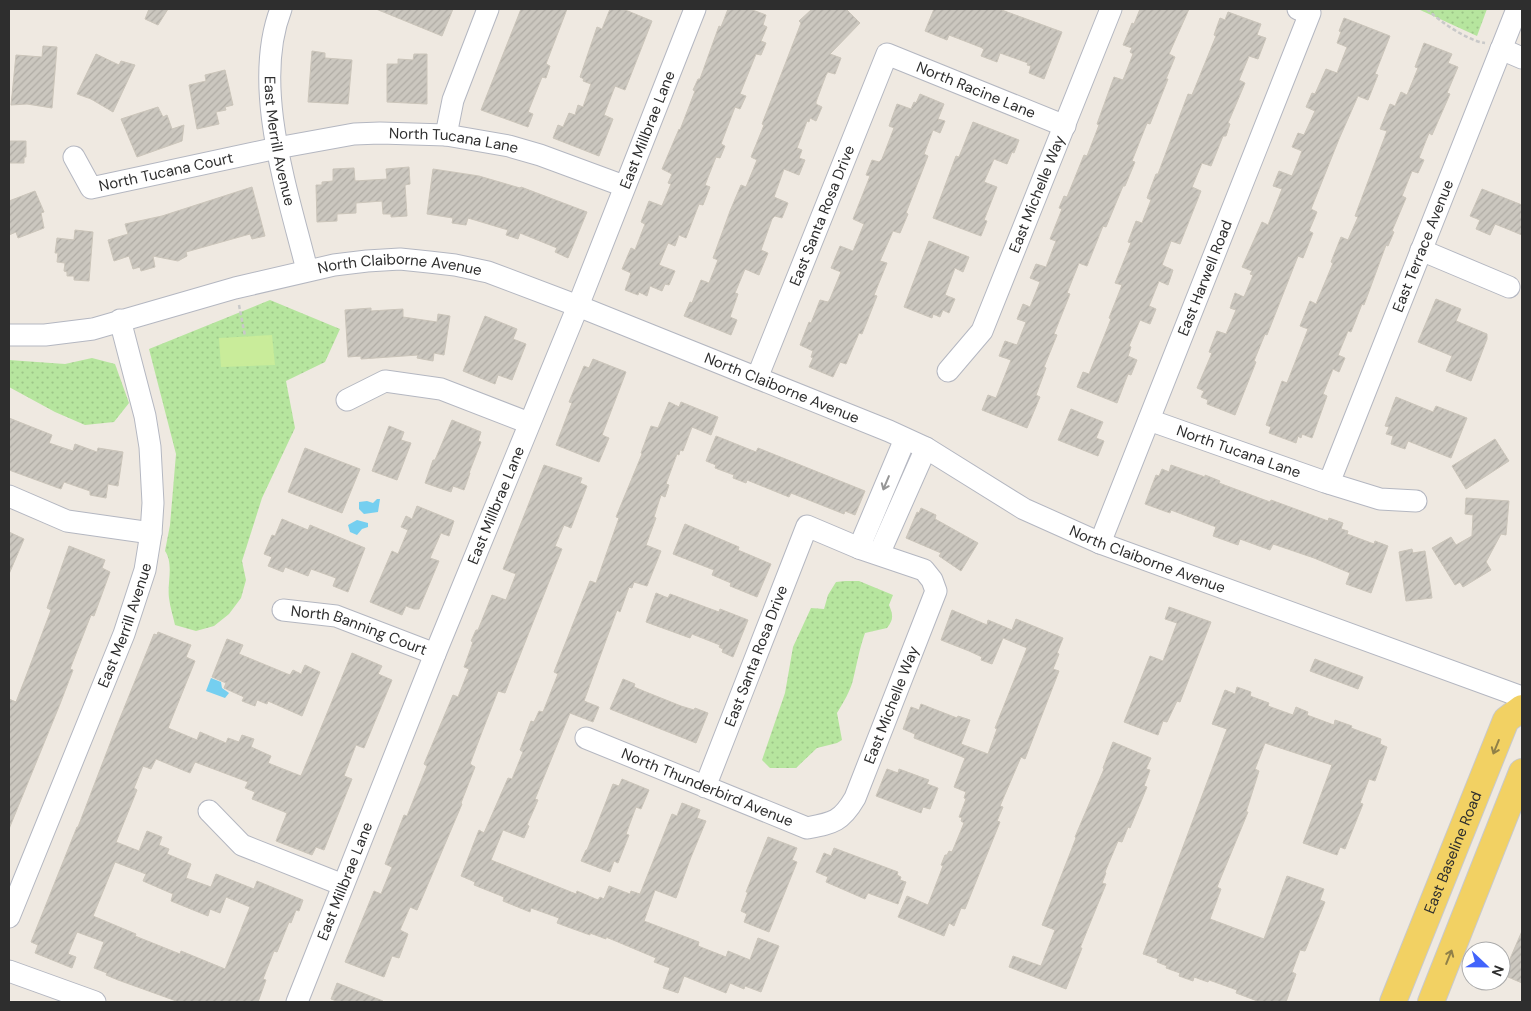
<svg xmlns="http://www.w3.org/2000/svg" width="1531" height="1011" font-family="'DM Sans',sans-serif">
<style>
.park{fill:url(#park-dots)}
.pitch{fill:#c9ec9a}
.water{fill:#75cff0}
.building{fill:url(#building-hatch);stroke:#cbc5ba;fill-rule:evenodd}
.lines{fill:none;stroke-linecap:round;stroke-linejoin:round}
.minor-casing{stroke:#b4b7c1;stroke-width:23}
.major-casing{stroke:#c9c9c9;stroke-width:28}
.path{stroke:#c9c9c9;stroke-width:2.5;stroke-dasharray:4 2.5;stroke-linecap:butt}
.minor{stroke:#fff;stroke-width:21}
.major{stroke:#f2d163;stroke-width:26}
.oneway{stroke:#969696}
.oneway2{stroke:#908048}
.labels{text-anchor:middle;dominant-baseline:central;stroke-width:4;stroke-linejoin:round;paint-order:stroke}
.street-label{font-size:15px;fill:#2e2e2e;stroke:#fff}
</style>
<defs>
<pattern id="park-dots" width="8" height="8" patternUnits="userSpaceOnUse" patternTransform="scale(1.25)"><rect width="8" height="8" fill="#b6e59e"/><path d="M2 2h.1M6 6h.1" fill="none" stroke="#9dc588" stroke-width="1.8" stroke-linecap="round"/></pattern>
<pattern id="building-hatch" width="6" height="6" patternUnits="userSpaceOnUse" patternTransform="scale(1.25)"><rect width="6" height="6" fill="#cbc7bf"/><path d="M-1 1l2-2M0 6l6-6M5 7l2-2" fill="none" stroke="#afaba4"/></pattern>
</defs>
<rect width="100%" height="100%" fill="#efe9e1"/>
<g class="park">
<polygon points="1418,9 1487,9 1477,36"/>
<path d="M 270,300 L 340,329 L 325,362 L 286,381 L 295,428 L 262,498 L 242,561 L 246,580 L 241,598 L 229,614 L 214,626 L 196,631 L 175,625 C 173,616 170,607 169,598 C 167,583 174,564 165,551 L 170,525 L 176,454 L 149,349 Z"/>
<polygon points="92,358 115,364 129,403 114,422 85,425 55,412 9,387 9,360 65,364"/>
<path d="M 845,581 L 859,581 L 893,595 L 889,605 C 893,615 894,619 887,628 L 865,633 C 859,650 857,664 853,680 C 850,692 843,703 837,713 L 842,740 L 837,743 L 817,748 L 796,768 L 770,768 L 762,760 L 785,693 L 793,647 L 811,608 L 824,609 L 828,595 L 836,582 Z"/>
</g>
<polygon class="pitch" points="272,335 275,365 221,367 219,338"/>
<g class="water">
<polygon points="377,499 380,499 378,512 364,514 359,509 359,502 367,501 373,503"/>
<polygon points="357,520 368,523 368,527 362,529 357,535 350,532 348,525"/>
<polygon points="211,678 221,682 222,688 229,693 225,698 206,691"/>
</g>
<g class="building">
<polygon points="149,9 168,9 158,25 145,19"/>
<polygon points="376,9 453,9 442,36"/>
<polygon points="521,9 567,9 546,64 550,66 546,78 542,77 528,112 533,114 528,127 481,110"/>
<polygon points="610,9 623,9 652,21 625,90 615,86 604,115 613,119 599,156 553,138 558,125 563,127 569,113 575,115 578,105 583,107 591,84 583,81 584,79 580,77 597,27 602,29"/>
<polygon points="728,9 750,9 766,15 763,25 767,27 761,41 766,43 761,55 756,54 740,94 746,96 740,109 735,107 721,144 725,146 720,158 716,157 705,185 710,187 703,205 699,204 686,238 679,235 675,246 668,243 659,265 675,271 669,285 665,284 662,291 650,286 647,296 639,292 638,295 625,290 631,273 622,269 631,248 635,250 645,224 641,222 649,201 662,206 671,184 668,183 672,174 662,169 679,129 680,130 695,91 693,90 698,79 700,79 719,26 721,27"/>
<polygon points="812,9 846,9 860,23 830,54 841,58 835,74 828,72 826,75 816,102 816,104 822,107 816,121 810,118 809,122 807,121 797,148 802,150 799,158 805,160 799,175 784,169 774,197 788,203 782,218 775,216 772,219 761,250 768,253 759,275 745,269 735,293 738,294 730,317 737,320 731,335 684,316 690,302 692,303 701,280 709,283 718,260 713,258 730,211 741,185 746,187 757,160 751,157 764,125 762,124 801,23 799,21"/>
<polygon points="934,9 999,9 1062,32 1044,79 1029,73 1031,66 1027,65 1028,63 1000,53 997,62 981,56 984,49 980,47 949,35 947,40 925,31"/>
<polygon points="1140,9 1189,9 1169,54 1175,57 1166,79 1168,79 1150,124 1147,123 1132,161 1135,162 1125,186 1123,186 1106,227 1103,226 1087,266 1079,263 1067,293 1070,294 1054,334 1057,335 1044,367 1046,368 1036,395 1040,397 1027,428 982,410 988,395 996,398 1011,360 999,356 1005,341 1017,345 1026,322 1017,319 1023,304 1030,307 1040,282 1030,278 1036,264 1046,267 1056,241 1050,239 1062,209 1059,208 1064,196 1067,197 1084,155 1087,156 1099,125 1097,124 1114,77 1123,80 1133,54 1130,52 1132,48 1123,45 1132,23 1134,24"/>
<polygon points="1228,12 1261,24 1257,35 1266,38 1258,59 1249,56 1239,80 1245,83 1228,123 1230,124 1226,136 1223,136 1211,166 1202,163 1192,187 1201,191 1180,244 1171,241 1162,265 1173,270 1168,285 1159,281 1149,306 1156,309 1150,324 1140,320 1129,346 1131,347 1128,356 1137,360 1131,375 1128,374 1117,403 1077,387 1083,372 1089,374 1111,319 1109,318 1122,285 1115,283 1131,243 1128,242 1136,221 1142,223 1151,200 1147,198 1156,174 1158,174 1188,94 1192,95 1216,36 1214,35 1220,18 1225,20"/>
<polygon points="1344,18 1390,36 1375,74 1378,75 1368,100 1358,96 1339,139 1311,209 1317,212 1309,231 1313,233 1303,258 1298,256 1267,335 1265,334 1254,361 1256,362 1235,415 1207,404 1208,400 1201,397 1204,391 1197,388 1212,353 1209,352 1217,331 1226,334 1236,310 1230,308 1235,293 1244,297 1253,275 1250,274 1252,271 1242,267 1262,222 1268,225 1282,189 1273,186 1279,171 1292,176 1302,151 1292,147 1298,133 1304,135 1315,111 1306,107 1312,93 1315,94 1326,69 1337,73 1347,47 1337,43 1341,32 1339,31"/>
<polygon points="1424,43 1452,54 1448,63 1458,67 1447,93 1450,94 1432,135 1429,133 1419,158 1424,160 1418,173 1412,171 1402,196 1406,198 1392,231 1394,232 1388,246 1386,245 1364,305 1362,304 1351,332 1348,331 1338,355 1345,358 1339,372 1333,369 1323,394 1327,396 1312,438 1302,434 1301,438 1298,436 1296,443 1269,433 1271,427 1266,425 1282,381 1287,383 1308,329 1300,326 1310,301 1316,304 1333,263 1331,262 1341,237 1348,240 1358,217 1355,216 1387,131 1380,129 1390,104 1395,106 1401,92 1407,95 1418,68 1415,67"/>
<polygon points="43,46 57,47 52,108 27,104 11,105 16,55 42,57"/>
<polygon points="312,51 325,53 325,58 352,60 348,104 308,102"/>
<polygon points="96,54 119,65 121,61 135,65 113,112 91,99 77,94"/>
<polygon points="414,54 427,54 427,104 387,102 387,64 398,64 398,59 413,60"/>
<polygon points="225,70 233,105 225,107 226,110 216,112 219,124 197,129 189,85 206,81 205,75"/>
<polygon points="920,94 944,104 938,119 945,121 940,133 933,130 924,154 928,156 906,213 908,214 900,233 893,231 880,261 887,263 874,295 877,296 862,334 859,333 846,364 840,362 833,377 809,367 813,358 811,357 813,351 800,345 809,322 811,323 820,300 828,302 830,299 841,272 831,268 840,246 853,251 864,224 853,219 870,176 866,175 872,160 879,162 882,159 894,128 889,126 897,104 911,109 914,102 916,103"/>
<polygon points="158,107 163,117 167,115 172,129 184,125 182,141 137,157 121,119"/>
<polygon points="973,122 1019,140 1014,153 1012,152 1007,164 994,159 984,182 997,187 984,220 987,221 981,236 933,218 956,156 959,157"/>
<polygon points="9,141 26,141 26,157 24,157 24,163 9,163"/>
<polygon points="409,167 410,184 405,185 407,216 391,217 391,214 383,214 382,201 356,203 356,213 337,214 337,221 317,222 316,185 322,185 322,182 333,181 333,169 354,168 355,181 387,179 386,169"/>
<polygon points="433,169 479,176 520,188 521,187 587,212 568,258 555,252 557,248 520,233 518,239 506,235 508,230 468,218 466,225 452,223 453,218 427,214"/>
<polygon points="252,187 265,236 252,239 250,234 186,252 187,256 178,261 153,256 155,267 141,271 140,267 133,269 129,256 114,261 108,240 128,234 125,224 162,216"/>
<polygon points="1482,189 1522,205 1522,235 1495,224 1490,235 1476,229 1480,220 1470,216"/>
<polygon points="35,191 44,212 41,213 44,228 18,238 16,232 9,235 9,201"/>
<polygon points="75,230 93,232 89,281 74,280 74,276 67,276 67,272 64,271 65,263 57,262 58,253 55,253 57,238 74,240"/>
<polygon points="929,241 969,257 963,272 955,268 945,295 955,299 949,313 943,310 940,317 933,314 932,318 904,307"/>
<polygon points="1436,299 1461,309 1456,321 1487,334 1487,339 1471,381 1446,371 1452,356 1418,342"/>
<polygon points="371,308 371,311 403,309 403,317 437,322 438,314 450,316 444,355 434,353 433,361 417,358 418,355 361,359 361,356 348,357 345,310"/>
<polygon points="485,316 517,329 513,339 526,344 512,380 498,375 495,384 463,371"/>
<polygon points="593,359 626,372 602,435 609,438 599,462 556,445 572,403 569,402 584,366 589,368"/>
<polygon points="1396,397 1433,412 1436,406 1467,418 1451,458 1408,441 1405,449 1391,444 1393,436 1386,434 1389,427 1385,426"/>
<polygon points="669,402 679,407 681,402 718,417 711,435 692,427 683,451 680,450 679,455 677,454 666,484 669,485 665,497 661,495 654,517 656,518 646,545 661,551 647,586 634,582 632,588 629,587 620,612 617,610 584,701 599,707 593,722 570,713 535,799 538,800 527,825 529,826 524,838 503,830 491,860 576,894 577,891 598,900 600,897 604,899 609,886 630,894 631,891 640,894 672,814 677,816 682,803 700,810 697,818 706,821 691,857 676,898 655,890 644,921 699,942 698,946 726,957 728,951 750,960 758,938 779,946 761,992 745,986 744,989 730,983 726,993 684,976 678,993 663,988 670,968 654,962 656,958 606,937 606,939 590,933 590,935 565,926 557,923 559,918 531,908 530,912 503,901 504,897 474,885 475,882 461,876 479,830 484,833 508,778 512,779 523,752 520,750 531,721 534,722 539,711 543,712 558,674 554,672 590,581 596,583 619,518 616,517 642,454 641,453 651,426 658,428"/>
<polygon points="1071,409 1103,422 1096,438 1104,441 1098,456 1058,440"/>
<polygon points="9,418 52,435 49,443 73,451 75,444 97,452 98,448 123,452 118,486 108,484 106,498 90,495 90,491 64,482 61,489 9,470"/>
<polygon points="452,420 481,432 478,441 481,442 469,473 470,473 464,490 453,486 451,492 425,483 433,460 435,460"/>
<polygon points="389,426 404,432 401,440 411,443 397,480 372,471"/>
<polygon points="716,436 756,452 758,448 865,491 855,515 845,511 844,514 791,493 789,497 747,480 746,483 733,478 734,475 715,468 716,465 706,461"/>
<polygon points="1495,439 1509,461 1466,489 1452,466"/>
<polygon points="305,448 360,469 342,513 288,492"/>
<polygon points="544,465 582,478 580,483 587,486 571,528 564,525 555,546 562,549 505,693 498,691 482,732 470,764 475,767 461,803 462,804 417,910 410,907 400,930 408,934 399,958 392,956 384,977 345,962 374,891 381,894 392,867 385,864 404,815 407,816 427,766 424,764 453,695 458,697 469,669 464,667 473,642 471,641 476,630 478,630 492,595 506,600 516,574 503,569"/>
<polygon points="1171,465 1205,477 1205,475 1220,481 1219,483 1270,502 1271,500 1328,521 1329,518 1343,523 1341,529 1348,531 1347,534 1374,544 1375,541 1388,546 1371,593 1346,584 1350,573 1314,558 1273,544 1270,550 1240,539 1238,545 1213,536 1216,527 1171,510 1170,513 1145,504 1156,475 1159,476 1162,469 1169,472"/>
<polygon points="1466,498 1509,501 1506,535 1501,534 1486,562 1491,570 1463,587 1460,582 1455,585 1432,548 1451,537 1456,545 1472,536 1473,515 1465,514"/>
<polygon points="417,506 454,521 449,536 441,533 430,558 439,561 419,609 414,609 406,606 402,615 370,602 392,551 398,554 408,530 401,527 406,516 412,519"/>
<polygon points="921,508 936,515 935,519 978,543 961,571 939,556 941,553 906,538 917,512 919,513"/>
<polygon points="282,519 308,530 310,525 365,548 348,592 333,586 336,578 311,569 308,576 285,567 283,572 268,566 272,557 264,554 272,535 275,536"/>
<polygon points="685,524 739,547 738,550 771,564 757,597 730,586 731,583 712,575 714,570 673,554"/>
<polygon points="9,532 24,539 9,574"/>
<polygon points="69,546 105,560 102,568 110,572 94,616 91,615 70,669 73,670 60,704 9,829 9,699 16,702 25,679 51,610 47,608"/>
<polygon points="1412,549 1413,553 1425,551 1432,598 1406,601 1399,552"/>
<polygon points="656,593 668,598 670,594 719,612 720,609 748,620 733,657 722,652 723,649 719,647 720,645 692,634 690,638 646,622"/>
<polygon points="1169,607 1211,622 1180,702 1177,701 1167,722 1163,721 1158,735 1124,722 1150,656 1163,661 1177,623 1165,619"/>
<polygon points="952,610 987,625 988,620 1012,630 1016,619 1063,638 1057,653 1059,654 1053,669 1059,671 1025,759 1021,757 1000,806 1003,807 997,821 1000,822 965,909 961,908 954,926 949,923 944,936 898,917 907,896 928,905 943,866 941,865 945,855 947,855 949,851 952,852 964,823 961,821 962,818 959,817 966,799 964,798 966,792 954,787 965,758 914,738 915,734 903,729 911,707 919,710 921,704 957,718 958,716 970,720 961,744 988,754 997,729 995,728 1027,648 1003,638 992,664 981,660 982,657 969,651 941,640"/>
<path d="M 158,632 L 191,645 L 186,657 L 195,661 L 168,728 L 197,740 L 200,732 L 226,743 L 228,738 L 239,742 L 242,735 L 254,739 L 251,747 L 271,756 L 268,763 L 301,776 L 352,653 L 382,666 L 378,674 L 392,680 L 364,748 L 356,745 L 344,776 L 352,779 L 324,850 L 316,847 L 312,855 L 276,841 L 287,813 L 252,799 L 255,792 L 245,788 L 248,782 L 195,762 L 190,773 L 156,759 L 151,769 L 143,766 L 134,788 L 137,790 L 116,842 L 139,851 L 147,831 L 162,837 L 159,845 L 169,849 L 167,854 L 191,864 L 186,878 L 211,887 L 216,874 L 254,889 L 257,881 L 303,900 L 299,911 L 296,910 L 291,923 L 289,922 L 277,952 L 274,951 L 263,979 L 266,980 L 258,1002 L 179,1002 L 118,980 L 106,975 L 107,973 L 94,968 L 104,942 L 77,932 L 68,954 L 76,957 L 72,968 L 35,953 L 38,945 L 31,942 L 77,827 L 78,827 L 116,728 L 154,634 L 157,635 ZM 115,862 L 146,874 L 143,881 L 173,894 L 171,901 L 208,916 L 210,909 L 220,913 L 226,897 L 250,907 L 225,969 L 181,951 L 180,954 L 135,936 L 136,934 L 93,916 Z"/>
<polygon points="227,639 243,645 239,654 290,675 293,670 301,674 305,665 320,672 302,716 268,701 267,704 257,700 255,706 242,701 244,697 224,688 226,683 212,677"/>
<polygon points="1315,659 1363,677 1358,689 1310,671"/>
<polygon points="623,679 635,684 634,687 646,692 681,706 694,710 695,708 708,713 696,743 610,709"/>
<polygon points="1237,687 1251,692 1250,696 1269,703 1268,706 1293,715 1296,707 1308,712 1307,715 1334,725 1335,720 1352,726 1351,728 1381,739 1380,744 1387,747 1375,781 1369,779 1360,803 1363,804 1345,849 1340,847 1337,855 1303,843 1332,765 1265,743 1255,769 1259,771 1246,812 1248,812 1217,887 1221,889 1210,919 1264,939 1287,876 1324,889 1320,900 1325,902 1305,951 1300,950 1292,972 1296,974 1286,1002 1260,1002 1236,993 1237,990 1209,980 1208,982 1194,977 1193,981 1179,976 1180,973 1166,968 1167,966 1157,962 1158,959 1143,954 1227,729 1212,724 1225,690 1235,694"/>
<polygon points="1113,742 1151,758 1146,769 1150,770 1144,786 1147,787 1130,828 1128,827 1122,842 1118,841 1105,872 1106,873 1102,883 1106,884 1080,948 1082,948 1066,989 1009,967 1013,956 1041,966 1055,930 1042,925 1076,838 1075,837 1104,769 1103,768"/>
<polygon points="887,769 898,773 899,769 929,780 927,784 938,788 930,809 923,807 921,813 876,796"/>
<polygon points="622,779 649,790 641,809 636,807 626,834 629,835 618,863 614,861 610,872 581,861 586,850 587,850 613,784 619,786"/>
<polygon points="768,837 797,848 792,860 797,862 769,932 744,922 747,914 741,911 748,892 746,892"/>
<polygon points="834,848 898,872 897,875 901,877 900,880 906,882 898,904 868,893 865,899 826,882 828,877 816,872 824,853 831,856"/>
<polygon points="1522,931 1522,983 1508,977 1510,970 1506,968"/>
<polygon points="337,983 383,1001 382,1002 339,1002 331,999"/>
</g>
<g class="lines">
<defs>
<g id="minor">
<path id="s1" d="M 281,9 C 251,86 288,193 307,270"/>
<polyline points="1501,49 1522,58"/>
<polyline points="446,135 453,100 488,9"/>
<path id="s2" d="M 74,157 L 91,188 L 277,148 L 354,134 L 380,133 L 446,135 L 509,146 L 540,155 L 624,186"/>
<polyline points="1421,250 1509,287"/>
<path id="s3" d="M 9,335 L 45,335 L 93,329 L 235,288 L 334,265 L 367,261 L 400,259 L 429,262 L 455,265 L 488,272 L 578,306 L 889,431 L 926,448 L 1024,509 L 1100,543 L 1522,697"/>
<path id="s4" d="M 948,371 L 982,331 L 1111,9"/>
<path id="s5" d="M 757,378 L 887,54 L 1065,126"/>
<polyline points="347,400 385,381 441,389 529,423"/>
<path id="s6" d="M 1149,420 L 1325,482 L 1380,499 L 1416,501"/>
<path id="s7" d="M 1329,483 L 1517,9"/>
<polyline points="9,496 67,521 151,533"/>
<path id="s8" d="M 1100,543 L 1310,13 L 1298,9"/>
<polyline points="859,548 905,439"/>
<polyline points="879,554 926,448"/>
<path id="s9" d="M 283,610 L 336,616 L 435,654"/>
<path id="s10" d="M 586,738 L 807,828 C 833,823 841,822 855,798 L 936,591 L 932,580 L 924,570 L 859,548 L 807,526 L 705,787"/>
<polyline points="209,811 242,845 343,885"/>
<path id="s11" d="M 9,917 L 124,634 L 145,570 L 151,533 L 153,503 L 150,447 L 145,416 L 120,320"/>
<polyline points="9,971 95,1002"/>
<path id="s12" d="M 297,1002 L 435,654 L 578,306 L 695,9"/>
</g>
<g id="major">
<path id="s13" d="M 1393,1002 L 1506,720 L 1522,708"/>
<polyline points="1431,1002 1522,772"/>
</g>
</defs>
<use href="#minor" class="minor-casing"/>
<use href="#major" class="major-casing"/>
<g class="path">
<path d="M 1427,9 C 1439,21 1468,41 1485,43"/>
<polyline points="239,305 245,336"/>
</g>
<use href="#minor" class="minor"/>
<use href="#major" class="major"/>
</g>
<defs><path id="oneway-shaft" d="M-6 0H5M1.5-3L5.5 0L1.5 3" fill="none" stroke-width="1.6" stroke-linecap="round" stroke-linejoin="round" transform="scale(1.25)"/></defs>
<use class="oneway" href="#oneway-shaft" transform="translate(886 483) rotate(113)"/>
<g class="oneway2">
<use href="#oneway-shaft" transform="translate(1496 747) rotate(112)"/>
<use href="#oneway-shaft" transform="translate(1449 957) rotate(-68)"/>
</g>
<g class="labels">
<g class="street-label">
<text stroke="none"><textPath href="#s5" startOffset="445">North Racine Lane</textPath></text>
<text stroke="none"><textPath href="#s12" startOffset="940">East Millbrae Lane</textPath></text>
<text stroke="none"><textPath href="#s1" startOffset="134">East Merrill Avenue</textPath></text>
<text stroke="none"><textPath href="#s2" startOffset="404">North Tucana Lane</textPath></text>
<text stroke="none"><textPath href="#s2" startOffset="112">North Tucana Court</textPath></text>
<text stroke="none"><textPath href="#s4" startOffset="200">East Michelle Way</textPath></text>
<text stroke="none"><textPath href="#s5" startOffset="175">East Santa Rosa Drive</textPath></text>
<text stroke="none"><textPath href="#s7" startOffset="255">East Terrace Avenue</textPath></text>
<text stroke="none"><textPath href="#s3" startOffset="400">North Claiborne Avenue</textPath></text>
<text stroke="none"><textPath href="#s8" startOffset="285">East Harwell Road</textPath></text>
<text stroke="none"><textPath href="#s3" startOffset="805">North Claiborne Avenue</textPath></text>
<text stroke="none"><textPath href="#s6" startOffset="95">North Tucana Lane</textPath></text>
<text stroke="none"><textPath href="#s12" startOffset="535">East Millbrae Lane</textPath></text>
<text stroke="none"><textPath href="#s3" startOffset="1210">North Claiborne Avenue</textPath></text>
<text stroke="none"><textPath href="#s11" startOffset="314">East Merrill Avenue</textPath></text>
<text stroke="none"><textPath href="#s9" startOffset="79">North Banning Court</textPath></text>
<text transform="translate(756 656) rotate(-69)">East Santa Rosa Drive</text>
<text stroke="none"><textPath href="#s10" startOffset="398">East Michelle Way</textPath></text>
<text stroke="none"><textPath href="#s10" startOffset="131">North Thunderbird Avenue</textPath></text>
<text stroke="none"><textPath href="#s13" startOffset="161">East Baseline Road</textPath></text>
<text stroke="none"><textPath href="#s12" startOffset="130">East Millbrae Lane</textPath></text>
</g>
</g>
<rect width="1531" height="1011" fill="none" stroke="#2e2e2e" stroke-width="20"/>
<g transform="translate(1486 966) rotate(112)"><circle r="24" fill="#ffffff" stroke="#ababab"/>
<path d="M0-4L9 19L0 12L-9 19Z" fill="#4264fb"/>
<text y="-8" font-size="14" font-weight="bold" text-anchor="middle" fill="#2e2e2e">N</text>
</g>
</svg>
